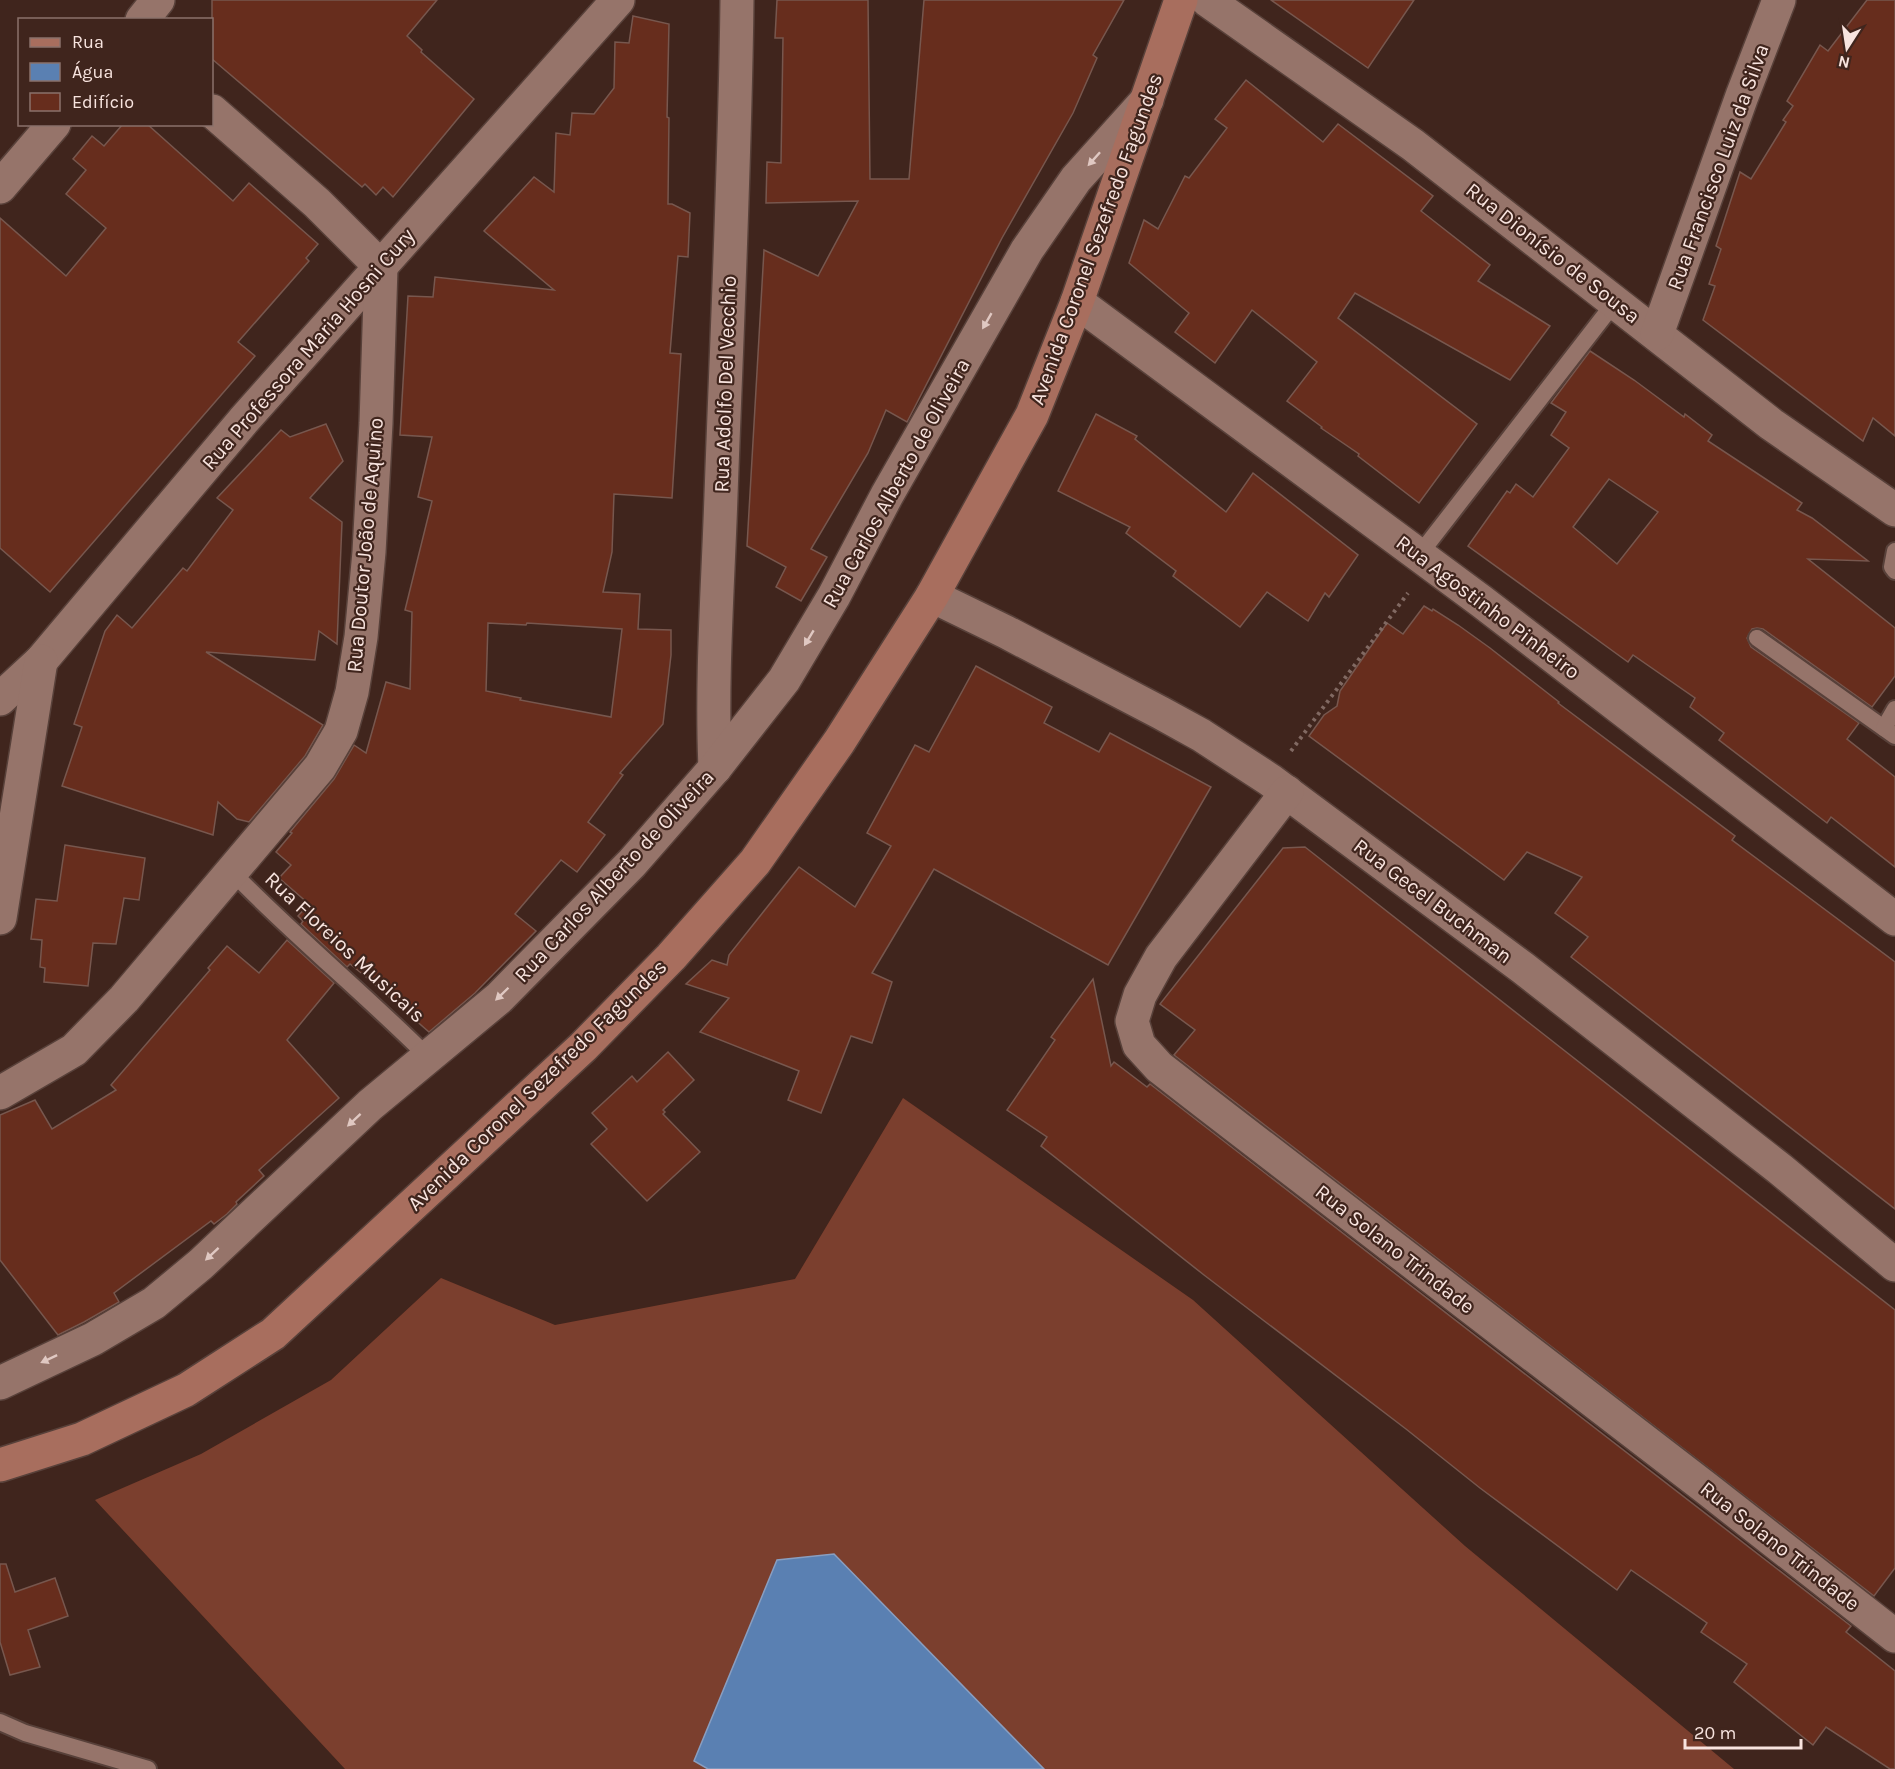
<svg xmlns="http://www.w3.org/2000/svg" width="1895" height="1769" font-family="Karla,sans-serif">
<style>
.forest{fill:#7b3f2e}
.water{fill:#5a80b2;stroke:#899ec0;stroke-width:1.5}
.building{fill:#672d1d;stroke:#77574e;stroke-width:1.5;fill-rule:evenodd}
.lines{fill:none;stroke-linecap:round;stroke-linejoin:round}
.service-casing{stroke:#58413a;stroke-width:20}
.minor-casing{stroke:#58413a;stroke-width:36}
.secondary-casing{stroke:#58413a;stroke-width:36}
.path{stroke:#816962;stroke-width:4;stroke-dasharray:3 4.5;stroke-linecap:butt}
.service{stroke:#96746a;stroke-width:16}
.minor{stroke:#96746a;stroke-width:33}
.secondary{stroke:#a86e5e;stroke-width:33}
.oneway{fill:#e0c8c2}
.labels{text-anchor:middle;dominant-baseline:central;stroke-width:4.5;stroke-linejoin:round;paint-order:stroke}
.street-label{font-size:21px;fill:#f8e4df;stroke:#40251d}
</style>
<rect width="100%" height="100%" fill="#40251d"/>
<polygon class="forest" points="903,1098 1193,1300 1465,1546 1734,1769 345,1769 95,1500 201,1454 331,1380 441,1278 555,1325 795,1279"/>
<polygon class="water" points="834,1554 1044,1769 708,1769 694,1761 777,1560"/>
<g class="building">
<polygon points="212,0 437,0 407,36 422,50 421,52 474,99 393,197 383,187 376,195 365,184 362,187 212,59"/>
<polygon points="777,0 868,0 870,179 909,179 924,0 1124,0 1093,55 1097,58 1073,113 1002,238 907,422 886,410 868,453 811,549 827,557 801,601 776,587 786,567 747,546 764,250 818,276 858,201 766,203 767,162 781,163 783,38 775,38"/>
<polygon points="1271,0 1414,0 1368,68"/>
<polygon points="1867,0 1895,0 1895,436 1873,418 1863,441 1703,320 1715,286 1709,284 1721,249 1716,246 1740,172 1751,179 1786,122 1783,120 1793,106 1787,101 1820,45 1828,51"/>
<path d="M 633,16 L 669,24 L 667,117 L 669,118 L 668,204 L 672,204 L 690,213 L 688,257 L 678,256 L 670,353 L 681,354 L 672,498 L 614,494 L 612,552 L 603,592 L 640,594 L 638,629 L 671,630 L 671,655 L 663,724 L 620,773 L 623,775 L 588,822 L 605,835 L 577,872 L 561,860 L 515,914 L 536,931 L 475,993 L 429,1032 L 365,976 L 350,964 L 347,967 L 301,924 L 303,921 L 298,916 L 309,904 L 279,878 L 291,865 L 276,852 L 292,833 L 290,832 L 334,779 L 354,745 L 366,753 L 386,682 L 410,689 L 412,612 L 405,610 L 432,501 L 418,497 L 432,437 L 400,435 L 408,296 L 433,297 L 435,277 L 554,290 L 484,231 L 534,177 L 554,192 L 556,133 L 570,135 L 572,113 L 594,114 L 614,88 L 615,42 L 629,43 ZM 488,623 L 526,625 L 527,623 L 622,629 L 611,717 L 520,700 L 521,698 L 486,691 Z"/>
<polygon points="1246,80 1323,142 1338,124 1433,196 1421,211 1490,265 1478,281 1550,326 1510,380 1355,293 1338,318 1477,424 1419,503 1358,456 1359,454 1321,428 1322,427 1287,401 1317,362 1252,310 1215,363 1175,332 1189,313 1129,263 1144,220 1158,229 1185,176 1189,178 1227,128 1215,119"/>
<polygon points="123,124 147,124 233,201 249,183 318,244 306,258 309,261 238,342 255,356 50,592 0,548 0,218 66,276 106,228 66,194 86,170 73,159 92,136 104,146"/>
<path d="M 1590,351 L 1634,380 L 1684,417 L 1685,414 L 1712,435 L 1708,441 L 1802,503 L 1797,510 L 1812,518 L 1868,561 L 1808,559 L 1895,628 L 1895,676 L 1872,707 L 1763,629 L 1757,628 L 1752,629 L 1747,638 L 1751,647 L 1859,723 L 1847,739 L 1895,777 L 1895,867 L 1831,817 L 1827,823 L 1719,740 L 1724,733 L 1690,707 L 1695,698 L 1633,655 L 1628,662 L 1468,546 L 1507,491 L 1510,493 L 1516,484 L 1533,497 L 1569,448 L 1551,435 L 1566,412 L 1551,403 ZM 1609,479 L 1658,512 L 1617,564 L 1573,527 Z"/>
<polygon points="1096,414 1137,436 1135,439 1226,512 1253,473 1358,555 1329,597 1325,593 1308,621 1267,592 1240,627 1173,576 1176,571 1126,533 1130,527 1058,491"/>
<polygon points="326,424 343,461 310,498 342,522 337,644 319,631 315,660 206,652 323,725 305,756 249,822 237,819 218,802 213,835 62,786 82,727 74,724 105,631 117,615 132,628 183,568 187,571 233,510 217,498 281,430 290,437"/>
<polygon points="1424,606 1432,611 1433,609 1458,625 1490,648 1559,702 1558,703 1735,836 1732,840 1895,962 1895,1209 1571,957 1588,937 1555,913 1582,877 1527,852 1504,880 1309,736 1324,715 1337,706 1340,691 1387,623 1403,634"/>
<polygon points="976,666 1052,707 1044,723 1099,752 1110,733 1211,787 1108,965 934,869 872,973 892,982 872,1043 851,1036 821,1113 788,1100 799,1071 700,1032 729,998 686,984 712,960 727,965 729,955 799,867 855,907 891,846 867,833 915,745 929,752"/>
<polygon points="65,845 145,858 139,900 124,898 116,944 93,943 88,986 44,982 45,968 40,967 42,940 31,939 36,899 57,901"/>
<polygon points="1305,847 1895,1310 1895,1568 1874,1596 1174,1055 1195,1030 1160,1004 1283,848"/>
<polygon points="287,940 334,983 287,1040 339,1098 259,1170 264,1176 236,1202 237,1204 227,1214 214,1224 211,1221 114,1293 119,1302 84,1322 58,1335 0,1260 0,1115 35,1100 52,1129 116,1090 111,1085 210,970 208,968 227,946 259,973"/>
<polygon points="1093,979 1111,1066 1114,1062 1147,1087 1150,1084 1851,1626 1846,1632 1895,1671 1895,1769 1890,1769 1826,1727 1813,1745 1734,1682 1747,1664 1701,1632 1707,1623 1631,1570 1617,1590 1480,1488 1406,1429 1204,1275 1041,1146 1047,1137 1007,1110 1055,1040 1051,1037"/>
<polygon points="668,1052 694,1080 663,1110 665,1112 663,1114 700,1152 647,1201 591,1144 607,1129 592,1113 632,1076 637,1082"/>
<polygon points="0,1564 6,1564 15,1592 55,1578 68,1616 28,1630 40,1667 10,1675 0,1642"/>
</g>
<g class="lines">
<defs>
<g id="service">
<polyline points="1895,551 1892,567 1895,571"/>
<polyline points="1419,555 1615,302"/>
<polyline points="1757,638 1895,736"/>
<polyline points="1884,728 1895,709"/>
<path d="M 231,871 C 294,936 364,993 428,1057"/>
<polyline points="0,1722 25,1733 148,1769"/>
</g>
<g id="minor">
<polyline points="1207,0 1413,145 1771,424 1895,510"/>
<polyline points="142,20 158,0"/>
<polyline points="0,187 54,124"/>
<polyline points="1077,302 1481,601 1895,919"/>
<polyline points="1657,334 1742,96 1779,0"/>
<polyline points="932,596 1006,632 1161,713 1201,735 1270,780 1523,968 1780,1169 1895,1265"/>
<polyline points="0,699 41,661 243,421 618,0"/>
<path d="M 715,768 C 711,677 718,586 721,495 C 727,330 735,165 737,0"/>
<polyline points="1287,792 1161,957 1140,995 1132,1021 1139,1045 1159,1067 1208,1105 1706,1488 1895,1636"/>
<polyline points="0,918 41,661"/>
<polyline points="0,1093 74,1050 124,999 320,767 341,731 352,692 361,637 369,552 376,423 381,267 317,203 212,111"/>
<polyline points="0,1383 93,1339 154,1303 201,1264 370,1105 499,998 632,863 715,768 784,680 834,596 887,495 1027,250 1076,179 1147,100"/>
</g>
<polyline id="secondary" points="0,1465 82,1439 186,1390 273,1334 583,1047 671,957 755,862 839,742 932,596 1032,415 1077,302 1181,0"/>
</defs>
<use href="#service" class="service-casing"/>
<use href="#minor" class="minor-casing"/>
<use href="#secondary" class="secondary-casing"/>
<polyline class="path" points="1291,751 1408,593"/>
<use href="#service" class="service"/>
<use href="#minor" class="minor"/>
<use href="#secondary" class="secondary"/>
</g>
<defs><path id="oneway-solid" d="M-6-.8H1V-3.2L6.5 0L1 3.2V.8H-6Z" transform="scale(1.5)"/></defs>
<g class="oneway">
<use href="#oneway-solid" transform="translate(1094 159) rotate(132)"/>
<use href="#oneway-solid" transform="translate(987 321) rotate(120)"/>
<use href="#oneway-solid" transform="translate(809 638) rotate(121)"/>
<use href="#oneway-solid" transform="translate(502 994) rotate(136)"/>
<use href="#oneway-solid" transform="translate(354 1120) rotate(137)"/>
<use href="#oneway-solid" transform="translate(212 1254) rotate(137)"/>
<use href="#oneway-solid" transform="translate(49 1359) rotate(155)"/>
</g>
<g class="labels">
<g class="street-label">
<text transform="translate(1718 167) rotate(-70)">Rua Francisco Luiz da Silva</text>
<text transform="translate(1096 239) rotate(-70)">Avenida Coronel Sezefredo Fagundes</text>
<text transform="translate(1553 253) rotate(38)">Rua Dionísio de Sousa</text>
<text transform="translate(308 349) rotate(-49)">Rua Professora Maria Hosni Cury</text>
<text transform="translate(725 384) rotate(-88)">Rua Adolfo Del Vecchio</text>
<text transform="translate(896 483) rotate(-61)">Rua Carlos Alberto de Oliveira</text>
<text transform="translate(365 545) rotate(-85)">Rua Doutor João de Aquino</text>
<text transform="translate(1488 607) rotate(37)">Rua Agostinho Pinheiro</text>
<text transform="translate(614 876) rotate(-47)">Rua Carlos Alberto de Oliveira</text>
<text transform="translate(1433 901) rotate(37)">Rua Gecel Buchman</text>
<text transform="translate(345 947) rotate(43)">Rua Floreios Musicais</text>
<text transform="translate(537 1085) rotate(-44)">Avenida Coronel Sezefredo Fagundes</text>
<text transform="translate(1395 1249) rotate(38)">Rua Solano Trindade</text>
<text transform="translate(1780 1546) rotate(38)">Rua Solano Trindade</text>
</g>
</g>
<rect x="18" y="18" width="195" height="108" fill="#40251d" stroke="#8a716b" stroke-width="1.5"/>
<rect x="30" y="38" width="30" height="9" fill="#a86e5e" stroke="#8a716b" stroke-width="1.5"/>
<text x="72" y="48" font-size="18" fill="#f8e4df">Rua</text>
<rect x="30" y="63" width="30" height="18" fill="#5a80b2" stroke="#8a716b" stroke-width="1.5"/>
<text x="72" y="78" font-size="18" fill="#f8e4df">Água</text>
<rect x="30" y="93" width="30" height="18" fill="#672d1d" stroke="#8a716b" stroke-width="1.5"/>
<text x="72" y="108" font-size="18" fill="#f8e4df">Edifício</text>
<g transform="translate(1847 48) rotate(192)" stroke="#40251d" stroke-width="4.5" paint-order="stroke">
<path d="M0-4.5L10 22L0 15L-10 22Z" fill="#f8e4df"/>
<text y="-9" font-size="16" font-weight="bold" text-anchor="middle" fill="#f8e4df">N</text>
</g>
<path d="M1685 1739v9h116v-9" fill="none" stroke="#f8e4df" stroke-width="3"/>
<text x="1694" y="1739" font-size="18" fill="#f8e4df" stroke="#40251d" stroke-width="4.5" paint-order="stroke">20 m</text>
</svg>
